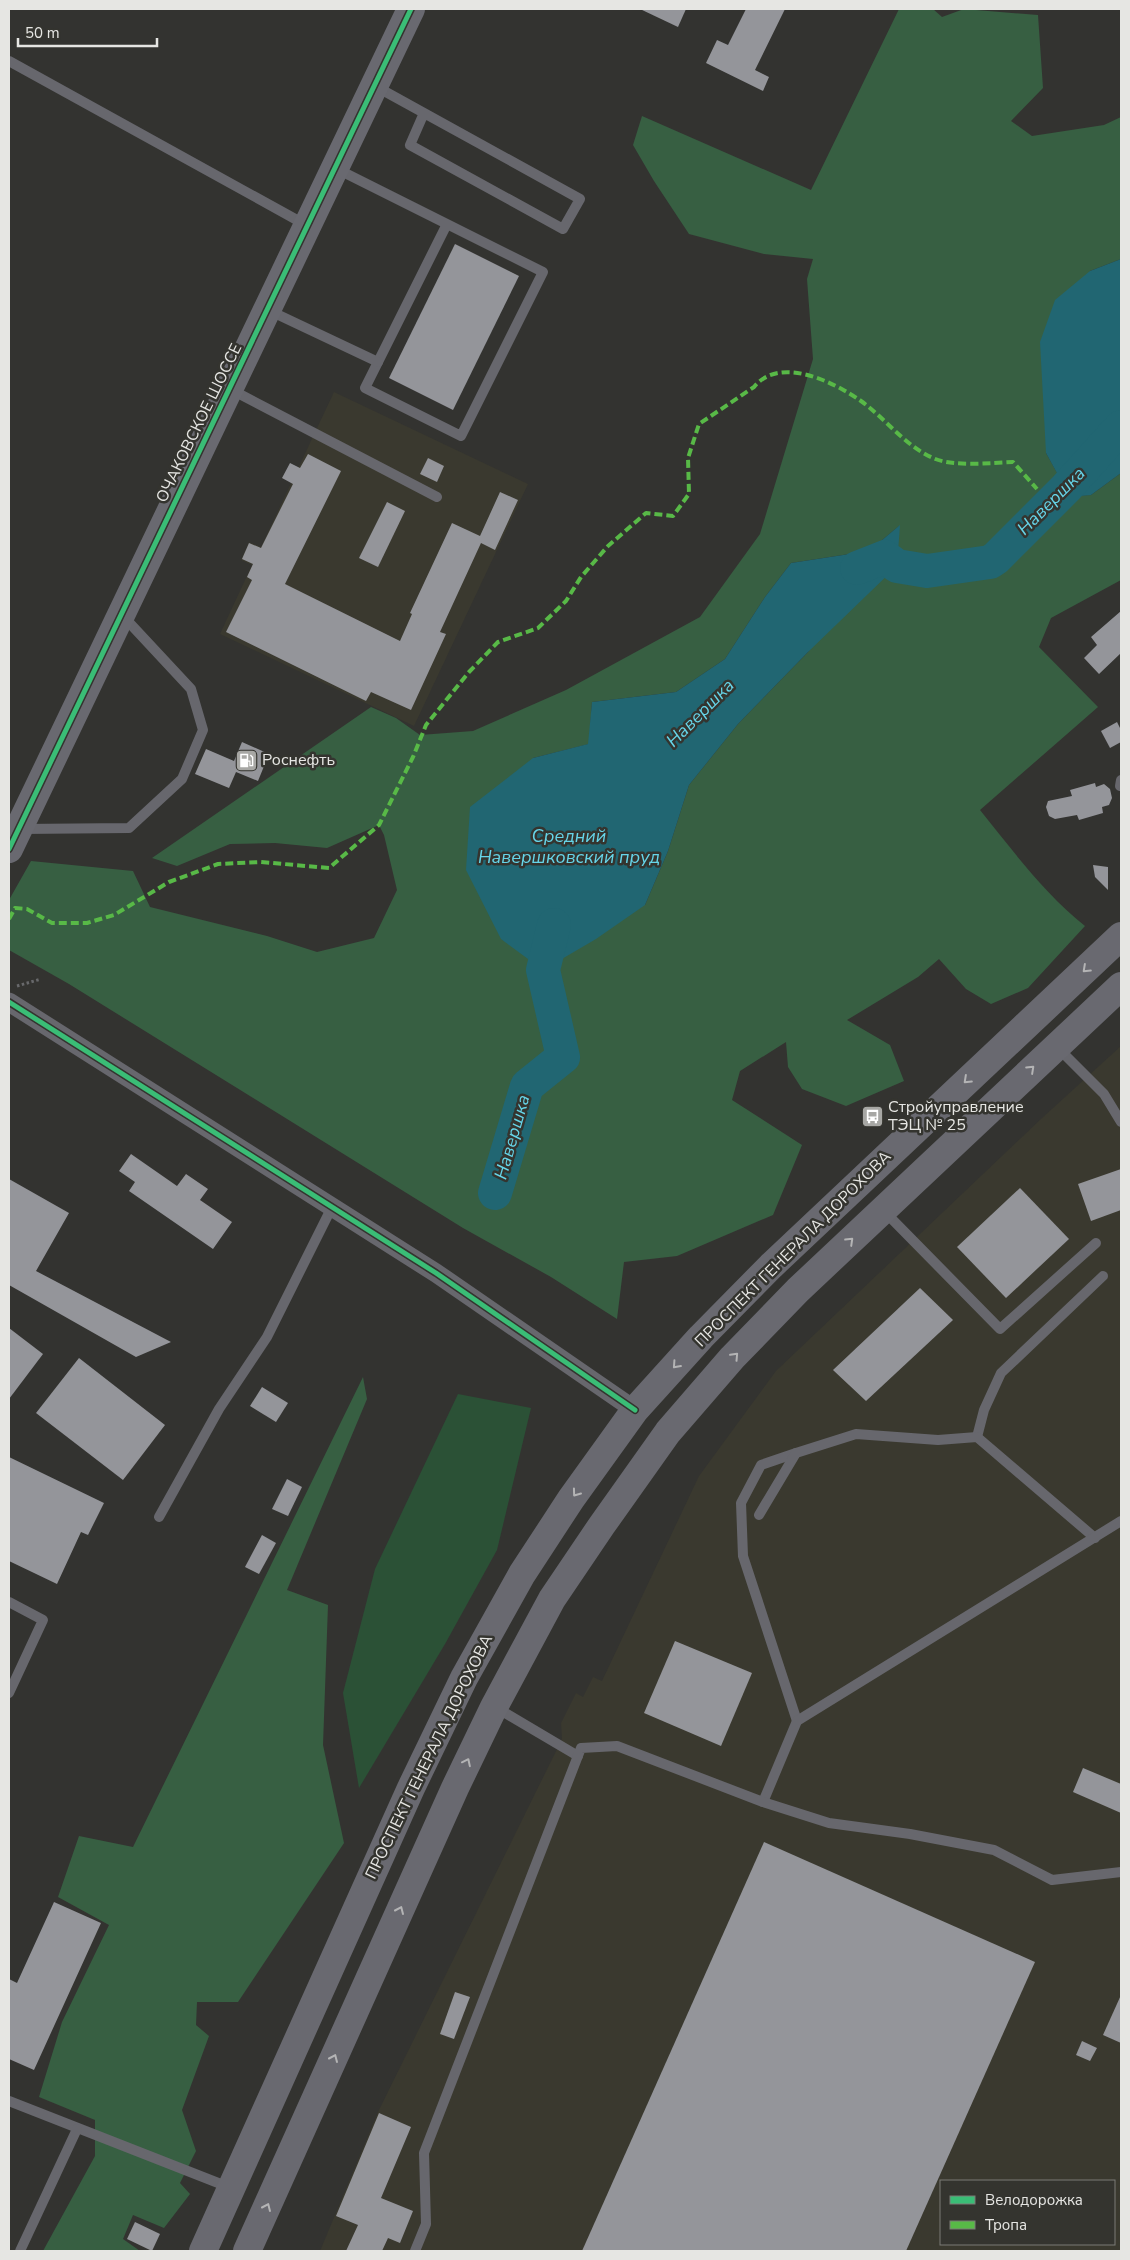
<svg xmlns="http://www.w3.org/2000/svg" width="1130" height="2260" font-family="'Nunito Sans',sans-serif">
<style>
.built{fill:#3a392f;fill-rule:evenodd}
.green{fill:#2b5136}
.forest{fill:#375f42;fill-rule:evenodd}
.water{fill:#216672}
.lines{fill:none;stroke-linecap:round;stroke-linejoin:round}
.river{stroke:#216672;stroke-width:34}
.building{fill:#94959a}
.path{stroke:#68696b;stroke-width:3;stroke-dasharray:2.5 2.5;stroke-linecap:butt}
.lane{stroke:#67676d;stroke-width:10}
.street{stroke:#67676d;stroke-width:19}
.secondary{stroke:#696970;stroke-width:28}
.quiet{stroke:#58b947;stroke-width:4;stroke-dasharray:8 4;stroke-linecap:butt}
.cycleway-casing{stroke:#34342f;stroke-width:8}
.cycleway{stroke:#3abd76;stroke-width:5}
.oneway{stroke:#b4b4b5}
.labels{text-anchor:middle;dominant-baseline:central;stroke-width:5;stroke-linejoin:round;paint-order:stroke}
.street-label{font-size:16px;fill:#e6e6e3;stroke:#34342f}
.poi-label{font-size:16px;fill:#e6e6e3;stroke:#34342f;text-anchor:start}
.water-label{font-size:18px;font-style:italic;fill:#66d5e9;stroke:#34342f}
</style>
<rect width="100%" height="100%" fill="#333330"/>
<g class="built">
<polygon points="334,392 528,484 414,726 220,634 252,565 241,560 249,542 261,547"/>
<path d="M 1121,1046 L 1121,2251 L 320,2251 L 379,2110 L 562,1739 L 561,1723 L 576,1693 L 583,1697 L 593,1677 L 602,1681 L 699,1476 L 776,1371 L 1041,1119 ZM 941,2181 L 1114,2181 L 1114,2244 L 941,2244 Z"/>
</g>
<polygon class="green" points="458,1394 531,1408 497,1550 445,1644 359,1788 343,1693 375,1569"/>
<g class="forest">
<path d="M 899,9 L 933,9 L 942,17 L 964,9 L 1038,15 L 1043,88 L 1011,121 L 1032,136 L 1104,125 L 1121,117 L 1121,259 L 1090,271 L 1046,453 L 1070,496 L 1091,495 L 1121,473 L 1121,580 L 1051,618 L 1039,647 L 1098,707 L 980,810 C 1013,851 1044,893 1085,926 L 1028,988 L 991,1004 L 966,989 L 939,959 L 918,977 L 847,1020 L 890,1045 L 904,1081 L 846,1106 L 802,1089 L 788,1067 L 786,1042 L 740,1071 L 732,1100 L 802,1145 L 773,1215 L 677,1256 L 624,1262 L 617,1319 L 551,1277 L 463,1228 L 69,984 L 9,950 L 9,900 L 31,861 L 133,871 L 150,907 L 267,936 L 317,952 L 374,938 L 397,890 L 384,835 L 379,825 L 327,848 L 275,843 L 230,844 L 177,866 L 152,858 L 371,707 L 396,718 L 420,735 L 473,731 L 566,690 L 700,617 L 760,534 L 813,359 L 807,279 L 813,259 L 764,254 L 689,234 L 654,181 L 633,145 L 642,116 L 811,190 ZM 899,526 L 808,652 L 738,724 L 689,785 L 668,851 L 645,905 L 533,758 L 589,744 L 592,702 L 676,692 L 725,659 L 765,597 L 791,563 L 869,551 Z"/>
<polygon points="363,1377 367,1399 287,1590 328,1605 323,1745 344,1843 238,2002 197,2002 196,2025 209,2036 182,2110 196,2151 180,2183 190,2194 164,2228 133,2215 123,2239 140,2251 43,2251 95,2156 95,2120 39,2097 62,2022 109,1925 58,1897 79,1836 133,1847"/>
</g>
<g class="water">
<polygon points="1121,259 1121,473 1091,495 1070,497 1046,453 1040,342 1055,300 1090,271"/>
<polygon points="900,525 897,566 808,652 738,724 689,785 668,851 645,905 596,939 543,970 501,939 466,870 470,807 533,758 588,744 592,702 676,692 725,659 765,597 791,563 869,551"/>
</g>
<g class="lines">
<g class="river">
<polyline points="857,568 885,557 897,566 927,571 990,562 996,558 1066,488 1121,427"/>
<polyline points="495,1193 527,1086 563,1057 543,970 554,925"/>
</g>
</g>
<g class="building">
<polygon points="640,9 686,9 678,27"/>
<polygon points="746,9 785,9 755,70 769,77 763,91 706,63 717,40 728,45"/>
<polygon points="455,244 519,276 453,410 389,378"/>
<polygon points="308,454 341,471 285,584 400,641 412,614 410,613 452,523 480,536 500,492 518,500 495,550 481,543 440,632 446,634 411,710 371,692 366,701 226,632 252,580 247,577 253,564 242,559 249,543 261,548 293,484 282,478 290,463 300,468"/>
<polygon points="428,458 444,466 437,482 420,474"/>
<polygon points="387,502 405,511 378,567 359,558"/>
<polygon points="1121,611 1121,653 1099,674 1084,658 1097,645 1091,637"/>
<polygon points="1117,722 1121,730 1121,742 1110,748 1101,731"/>
<polygon points="242,742 269,754 258,781 236,772 229,788 195,774 206,749 234,761"/>
<polygon points="1095,783 1096,787 1104,784 1110,789 1112,798 1109,805 1102,807 1103,813 1079,820 1077,815 1055,819 1049,816 1046,807 1048,801 1072,796 1070,790"/>
<polygon points="1093,865 1108,867 1108,890 1095,877"/>
<polygon points="131,1154 177,1186 186,1174 208,1189 200,1200 232,1222 213,1249 129,1191 135,1182 119,1171"/>
<polygon points="1121,1169 1121,1210 1091,1221 1078,1184"/>
<polygon points="9,1179 69,1213 36,1271 171,1342 136,1357 9,1285"/>
<polygon points="1020,1188 1069,1239 1006,1298 957,1247"/>
<polygon points="920,1288 953,1320 866,1401 833,1370"/>
<polygon points="9,1328 43,1354 9,1399"/>
<polygon points="79,1358 165,1425 123,1480 36,1413"/>
<polygon points="262,1387 288,1403 276,1422 250,1406"/>
<polygon points="9,1457 104,1503 88,1535 81,1532 57,1584 9,1561"/>
<polygon points="287,1479 302,1487 288,1516 272,1509"/>
<polygon points="262,1535 276,1543 259,1574 245,1567"/>
<polygon points="675,1641 752,1673 721,1746 644,1713"/>
<polygon points="1083,1768 1121,1784 1121,1813 1073,1792"/>
<polygon points="764,1842 1035,1962 906,2251 582,2251"/>
<polygon points="54,1902 101,1923 34,2070 9,2059 9,1979 17,1983"/>
<polygon points="455,1992 470,1997 454,2039 440,2034"/>
<polygon points="1121,1995 1121,2043 1103,2035"/>
<polygon points="1082,2041 1097,2048 1090,2061 1076,2055"/>
<polygon points="379,2113 411,2127 381,2198 413,2211 400,2243 388,2238 382,2251 346,2251 358,2225 336,2216"/>
<polygon points="135,2222 160,2234 152,2251 127,2239"/>
</g>
<g class="lines">
<polyline class="path" points="17,986 41,979"/>
<g class="lane">
<polyline points="9,61 306,225"/>
<polyline points="375,86 580,199 563,229 410,145 424,113"/>
<polyline points="337,169 543,272 461,436 365,388 447,224"/>
<polyline points="268,310 378,362"/>
<polyline points="230,389 437,497"/>
<polyline points="1120,786 1121,780"/>
<polyline points="21,829 129,828 182,779 203,730 191,689 123,616"/>
<polyline points="1057,1047 1104,1094 1121,1122"/>
<polyline points="883,1210 1000,1329 1096,1243"/>
<polyline points="977,1437 984,1410 1001,1373 1103,1276"/>
<polyline points="796,1453 761,1465 741,1503 743,1556 797,1721"/>
<polyline points="759,1515 796,1453 856,1434 938,1440 977,1437 1095,1538"/>
<polyline points="159,1517 219,1409 267,1337 332,1207"/>
<polyline points="9,1602 43,1620 9,1693"/>
<polyline points="495,1707 578,1756"/>
<polyline points="763,1802 797,1721 1121,1521"/>
<polyline points="9,2101 231,2188"/>
<polyline points="20,2251 77,2129"/>
<polyline points="415,2251 426,2224 424,2153 581,1748 617,1746 763,1802 829,1823 910,1834 994,1850 1052,1880 1121,1872"/>
</g>
<polyline class="street" points="9,1002 436,1273 635,1410"/>
<g class="secondary">
<polyline points="9,849 411,9"/>
<polyline points="203,2251 411,1788 464,1678 522,1574 571,1499 635,1410 701,1337 771,1266 1121,936"/>
<polyline points="247,2251 455,1788 494,1707 552,1599 602,1525 668,1432 732,1358 798,1290 1121,986"/>
</g>
<path class="quiet" d="M 9,919 L 15,908 L 27,909 L 52,923 L 87,923 L 114,915 L 169,882 L 218,864 L 261,862 L 329,868 L 379,825 L 413,757 L 426,725 L 469,672 L 498,642 L 538,628 L 566,601 L 581,577 L 608,546 L 646,513 L 673,516 L 689,494 L 688,458 L 699,424 L 754,387 C 780,355 834,382 861,401 C 886,419 904,445 933,458 C 952,467 992,463 1013,462 L 1037,489"/>
<defs>
<g id="cycleway">
<polyline points="9,849 411,9"/>
<polyline points="9,1002 436,1273 635,1410"/>
</g>
</defs>
<use href="#cycleway" class="cycleway-casing"/>
<use href="#cycleway" class="cycleway"/>
</g>
<defs><path id="oneway-chevron" d="M-2-3.5L2.5 0L-2 3.5" fill="none" stroke-width="1.6" stroke-linecap="round" stroke-linejoin="round" transform="scale(1.25)"/></defs>
<g class="oneway">
<use href="#oneway-chevron" transform="translate(1086 969) rotate(137)"/>
<use href="#oneway-chevron" transform="translate(1031 1069) rotate(-43)"/>
<use href="#oneway-chevron" transform="translate(967 1080) rotate(137)"/>
<use href="#oneway-chevron" transform="translate(850 1241) rotate(-44)"/>
<use href="#oneway-chevron" transform="translate(735 1356) rotate(-47)"/>
<use href="#oneway-chevron" transform="translate(676 1365) rotate(132)"/>
<use href="#oneway-chevron" transform="translate(576 1493) rotate(126)"/>
<use href="#oneway-chevron" transform="translate(467 1762) rotate(-64)"/>
<use href="#oneway-chevron" transform="translate(400 1910) rotate(-66)"/>
<use href="#oneway-chevron" transform="translate(334 2058) rotate(-66)"/>
<use href="#oneway-chevron" transform="translate(267 2207) rotate(-66)"/>
</g>
<defs>
<symbol id="fuel-square" viewBox="-11 -11 22 22"><rect x="-9" y="-9" width="18" height="18" rx="4" fill="#a7a7a4" stroke="#34342f"/><path d="M-5.5-6h7V0h2V4h1.3V-2.5L3-4.5l.8-.8L6-3V5H2.5V1h-1V6h-7ZM-4.2-4.7v3.2H.2V-4.7Z" fill="#fff"/></symbol>
<symbol id="bus-square" viewBox="-11 -11 22 22"><rect x="-9" y="-9" width="18" height="18" rx="4" fill="#a7a7a4" stroke="#34342f"/><path d="M-5-6H5V4H4V6H2V4H-2V6H-4V4H-5ZM-3.5-4V0h7V-4ZM-3.5 1.2v1.5H-2V1.2ZM2 1.2v1.5H3.5V1.2Z" fill="#fff"/></symbol>
</defs>
<g fill-rule="evenodd">
<use href="#fuel-square" x="234" y="748" width="25" height="25"/>
<use href="#bus-square" x="860" y="1104" width="25" height="25"/>
</g>
<g class="labels">
<g class="street-label">
<text transform="translate(199 423) rotate(-64)">ОЧАКОВСКОЕ ШОССЕ</text>
<text transform="translate(793 1249) rotate(-45)">ПРОСПЕКТ ГЕНЕРАЛА ДОРОХОВА</text>
<text transform="translate(429 1757) rotate(-64)">ПРОСПЕКТ ГЕНЕРАЛА ДОРОХОВА</text>
</g>
<g class="poi-label">
<text x="262" y="760">Роснефть</text>
<text x="888" y="1107">Стройуправление<tspan x="888" dy="18">ТЭЦ № 25</tspan></text>
</g>
<g class="water-label">
<text transform="translate(1051 501) rotate(-45)">Навершка</text>
<text transform="translate(700 713) rotate(-45)">Навершка</text>
<text x="569" y="836">Средний<tspan x="569" dy="21">Навершковский пруд</tspan></text>
<text transform="translate(512 1137) rotate(-74)">Навершка</text>
</g>
</g>
<rect width="1130" height="2260" fill="none" stroke="#e6e6e3" stroke-width="20"/>
<rect x="940" y="2180" width="175" height="65" fill="#34342f" stroke="#7b7b77"/>
<rect x="950" y="2196" width="25" height="8" fill="#3abd76" stroke="#7b7b77"/>
<text x="985" y="2205" font-size="15" fill="#e6e6e3">Велодорожка</text>
<rect x="950" y="2221" width="25" height="8" fill="#58b947" stroke="#7b7b77"/>
<text x="985" y="2230" font-size="15" fill="#e6e6e3">Тропа</text>
<path d="M18 38v8h139v-8" fill="none" stroke="#e6e6e3" stroke-width="2.5"/>
<text x="25" y="38" font-size="15" fill="#e6e6e3" stroke="#34342f" stroke-width="4" paint-order="stroke">50 m</text>
</svg>
